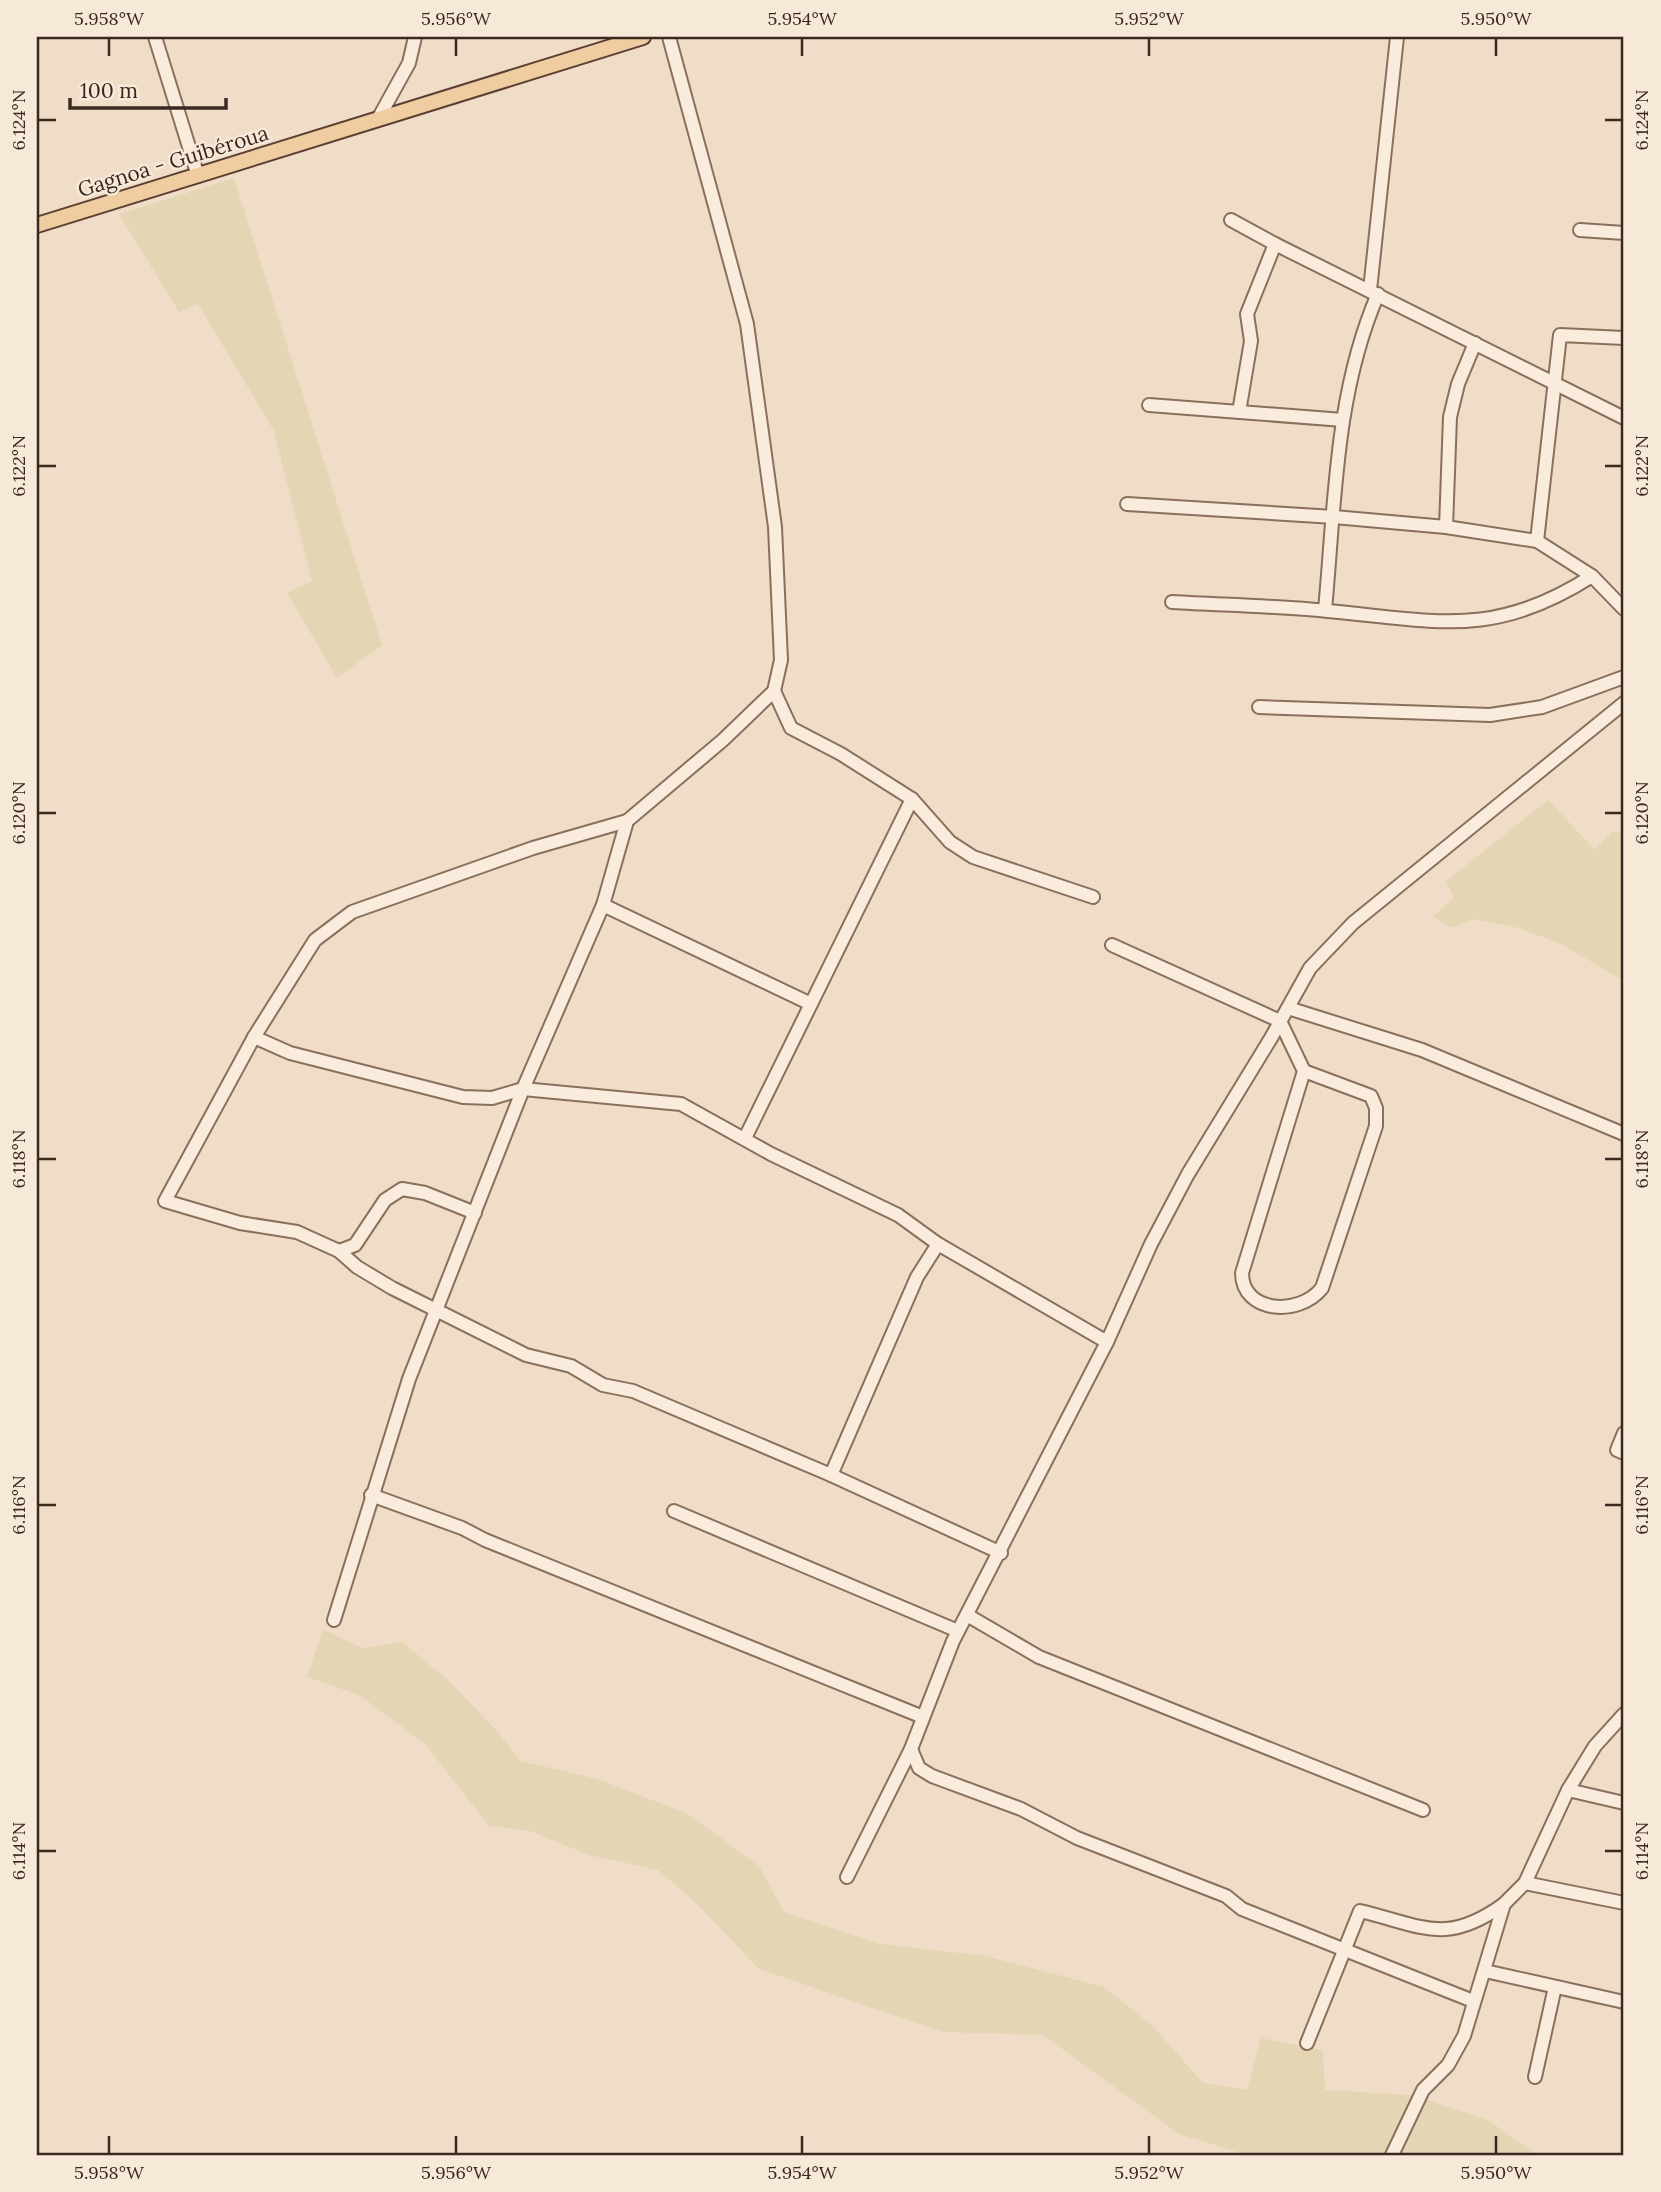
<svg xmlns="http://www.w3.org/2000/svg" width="1661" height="2192" font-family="Lora,serif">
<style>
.farmland{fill:#e4d6b5}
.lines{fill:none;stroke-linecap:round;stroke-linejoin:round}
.minor-casing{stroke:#8b6f5d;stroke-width:16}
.major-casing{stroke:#593e31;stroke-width:18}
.minor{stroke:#f9ecdc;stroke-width:12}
.major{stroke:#f0cca1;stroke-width:14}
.ticks{fill:none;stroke:#3b2920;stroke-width:2.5}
.labels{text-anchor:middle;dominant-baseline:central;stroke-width:5;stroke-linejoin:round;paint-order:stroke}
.street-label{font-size:21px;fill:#3b2920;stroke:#f6e9d8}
.neatline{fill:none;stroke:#3b2920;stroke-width:2.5}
.ticks-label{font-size:18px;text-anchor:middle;fill:#3b2920}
</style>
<rect width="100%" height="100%" fill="#efddc8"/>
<g class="farmland">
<polygon points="234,178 382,645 337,678 287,593 312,581 274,431 198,304 179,312 119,214"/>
<polygon points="1548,800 1595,850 1613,831 1624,834 1624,981 1561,944 1519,928 1474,919 1451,928 1433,916 1454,898 1446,881"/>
<polygon points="323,1629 362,1648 402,1642 447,1679 498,1732 520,1761 598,1779 688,1814 759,1866 784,1912 880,1944 986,1956 1104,1987 1152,2025 1203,2083 1247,2090 1261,2038 1323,2050 1325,2090 1411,2095 1488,2120 1537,2155 1247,2155 1179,2134 1043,2035 943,2032 759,1969 697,1904 658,1870 589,1855 530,1831 489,1826 425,1744 359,1695 307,1677"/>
</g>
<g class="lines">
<defs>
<g id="minor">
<polyline points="155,37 198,176"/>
<polyline points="378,119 409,63 415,37"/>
<polyline points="1231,220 1275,244 1624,418"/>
<polyline points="1580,230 1624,233"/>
<polyline points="1370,290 1397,37"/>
<polyline points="1149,405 1343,420"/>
<polyline points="1239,412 1251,341 1247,314 1275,244"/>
<polyline points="1127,504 1334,517 1446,527 1537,541 1592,576 1624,609"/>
<polyline points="1446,527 1450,417 1458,384 1475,343"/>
<polyline points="1537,541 1560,335 1624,338"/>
<path d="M 1172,602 C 1224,605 1277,606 1328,611 C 1437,621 1494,639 1592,576"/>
<path d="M 1325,610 C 1335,503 1335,393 1378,294"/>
<polyline points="774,691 791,728 841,754 912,799 950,842 973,857 1093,897"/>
<polyline points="1259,707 1490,715 1542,707 1624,677"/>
<polyline points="627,821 533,848 352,912 315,940 254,1037 165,1201 240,1223 297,1232 339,1251 357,1267 392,1288 526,1355 571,1366 603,1385 633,1391 831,1475 1001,1553"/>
<polyline points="603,905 811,1004"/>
<path d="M 1112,945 L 1280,1021 L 1304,1071 L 1242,1273 C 1242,1313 1299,1317 1322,1288 L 1376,1126 L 1376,1108 L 1371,1096 L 1304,1071"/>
<polyline points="1288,1008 1422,1050 1624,1134"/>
<polyline points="254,1037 290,1053 463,1097 492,1098 523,1089 681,1104 771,1154 898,1215 938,1244 1107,1342"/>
<polyline points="745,1138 912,799"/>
<polyline points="339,1251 355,1245 385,1200 402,1189 425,1193 475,1213"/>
<polyline points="1624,1433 1617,1450 1624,1453"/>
<polyline points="831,1475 917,1277 938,1244"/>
<polyline points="371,1495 462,1528 485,1540 923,1717"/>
<polyline points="674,1511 958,1631"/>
<polyline points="967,1615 1039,1657 1423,1810"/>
<polyline points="334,1620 409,1379 523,1089 603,905 627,821 723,740 774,691 781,660 775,527 747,324 669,37"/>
<polyline points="911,1749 919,1768 932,1776 1021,1809 1077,1838 1226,1896 1242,1909 1473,2001"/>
<polyline points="1568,1790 1624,1803"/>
<polyline points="847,1877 911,1749 953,1641 1107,1342 1151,1244 1188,1174 1271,1038 1310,968 1353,923 1624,703"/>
<polyline points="1525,1883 1624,1903"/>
<polyline points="1485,1971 1624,2002"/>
<path d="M 1307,2043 L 1360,1911 C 1423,1926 1446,1946 1504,1904"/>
<polyline points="1535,2077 1555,1987"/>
<polyline points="1392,2155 1423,2090 1448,2065 1464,2036 1504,1904 1525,1883 1568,1790 1595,1746 1624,1714"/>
</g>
<polyline id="major" points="37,225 643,37"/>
</defs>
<use href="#minor" class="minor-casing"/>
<use href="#major" class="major-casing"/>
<use href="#minor" class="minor"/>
<use href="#major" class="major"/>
</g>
<path class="ticks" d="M 109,38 L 109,56M 456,38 L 456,56M 802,38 L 802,56M 1149,38 L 1149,56M 1496,38 L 1496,56M 38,120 L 56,120M 1605,120 L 1622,120M 38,466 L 56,466M 1605,466 L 1622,466M 38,813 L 56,813M 1605,813 L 1622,813M 38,1159 L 56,1159M 1605,1159 L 1622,1159M 38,1505 L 56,1505M 1605,1505 L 1622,1505M 38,1851 L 56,1851M 1605,1851 L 1622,1851M 109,2136 L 109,2154M 456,2136 L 456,2154M 802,2136 L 802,2154M 1149,2136 L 1149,2154M 1496,2136 L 1496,2154"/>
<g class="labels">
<g class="street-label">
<text transform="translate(173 161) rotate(-17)">Gagnoa - Guibéroua</text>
</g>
</g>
<rect width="1661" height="2192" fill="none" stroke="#f6e9d8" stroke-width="77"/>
<path d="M70 98v10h156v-10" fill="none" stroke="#3b2920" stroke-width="3.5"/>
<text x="80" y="98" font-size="21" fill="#3b2920" stroke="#f6e9d8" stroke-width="5" paint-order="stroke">100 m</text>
<rect x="38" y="38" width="1584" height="2116" class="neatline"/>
<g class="ticks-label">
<text x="109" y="25">5.958°W</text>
<text x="456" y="25">5.956°W</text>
<text x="802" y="25">5.954°W</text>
<text x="1149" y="25">5.952°W</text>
<text x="1496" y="25">5.950°W</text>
<text transform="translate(19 120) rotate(-90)" y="6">6.124°N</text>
<text transform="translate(1642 120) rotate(-90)" y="6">6.124°N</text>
<text transform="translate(19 466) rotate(-90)" y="6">6.122°N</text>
<text transform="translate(1642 466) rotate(-90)" y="6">6.122°N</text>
<text transform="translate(19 813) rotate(-90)" y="6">6.120°N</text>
<text transform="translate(1642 813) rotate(-90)" y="6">6.120°N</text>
<text transform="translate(19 1159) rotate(-90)" y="6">6.118°N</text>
<text transform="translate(1642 1159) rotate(-90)" y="6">6.118°N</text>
<text transform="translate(19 1505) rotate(-90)" y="6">6.116°N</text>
<text transform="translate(1642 1505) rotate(-90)" y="6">6.116°N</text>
<text transform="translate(19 1851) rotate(-90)" y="6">6.114°N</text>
<text transform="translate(1642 1851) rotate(-90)" y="6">6.114°N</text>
<text x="109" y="2179">5.958°W</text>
<text x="456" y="2179">5.956°W</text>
<text x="802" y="2179">5.954°W</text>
<text x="1149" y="2179">5.952°W</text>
<text x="1496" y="2179">5.950°W</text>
</g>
</svg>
